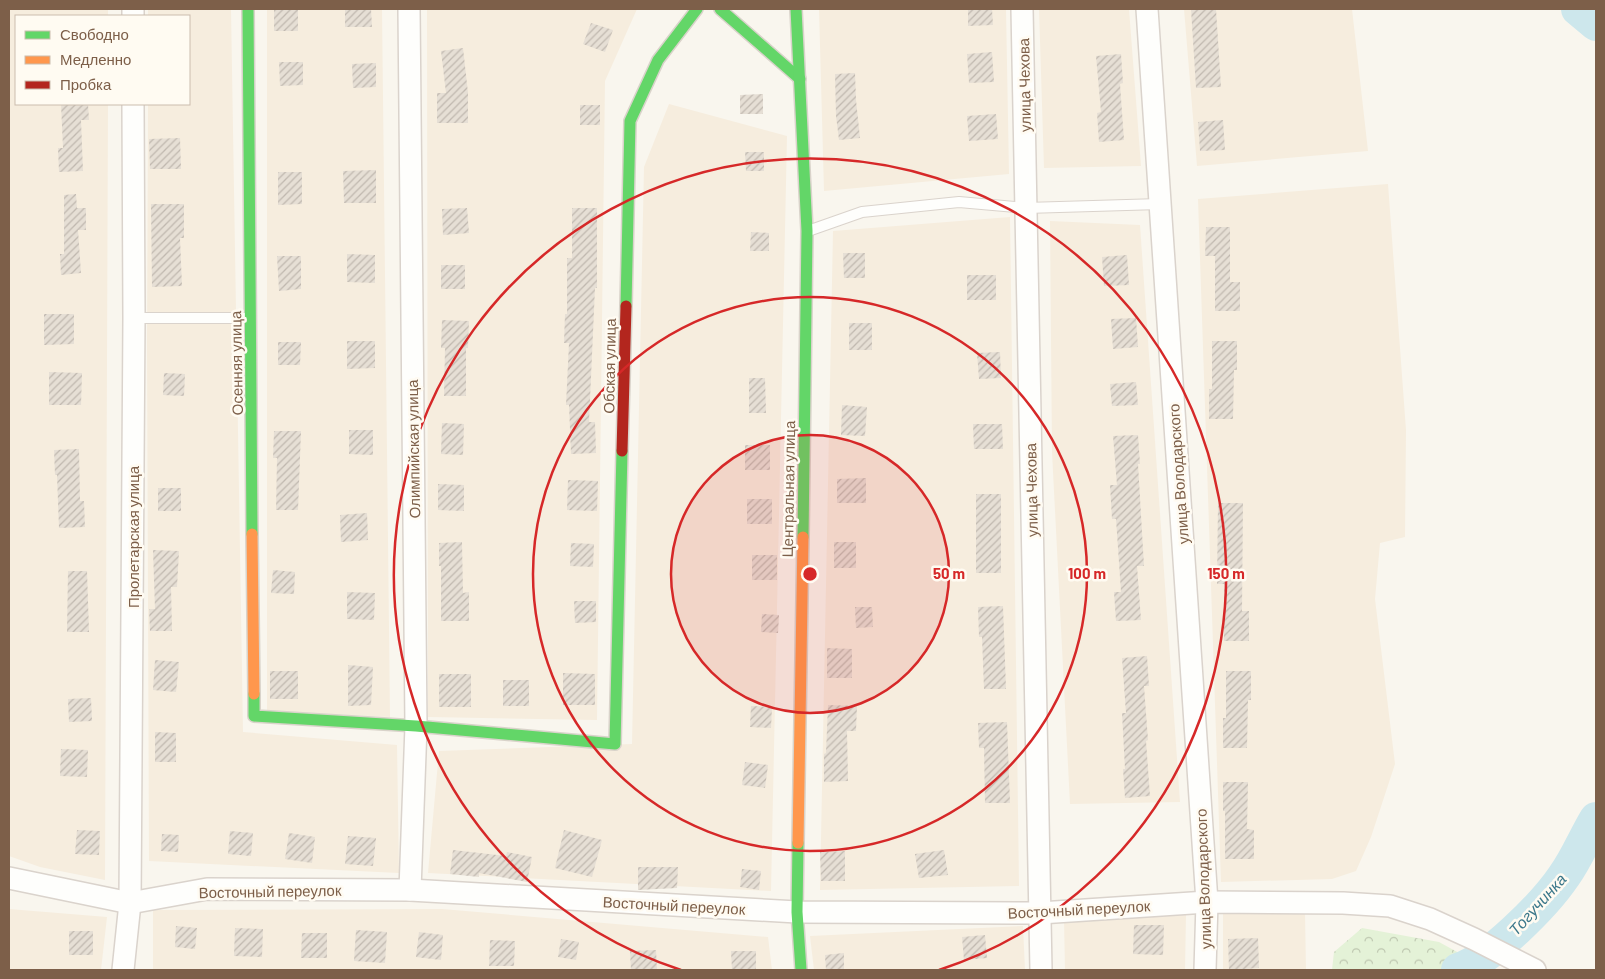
<svg xmlns="http://www.w3.org/2000/svg" width="1605" height="979" font-family="Barlow,sans-serif">
<style>
.residential{fill:#f6edde}
.forest{fill:url(#forest-crowns)}
.lines{fill:none;stroke-linecap:round;stroke-linejoin:round}
.river{stroke:#cde7ec;stroke-width:34}
.building{fill:url(#building-hatch)}
.lane-casing{stroke:#dad3cc;stroke-width:12}
.street-casing{stroke:#dad3cc;stroke-width:24}
.fast-casing{stroke:#d9d3ca;stroke-width:14}
.slow-casing{stroke:#d9d3ca;stroke-width:14}
.jam-casing{stroke:#d9d3ca;stroke-width:14}
.lane{stroke:#fefefc;stroke-width:10}
.street{stroke:#fefefc;stroke-width:21}
.fast{stroke:#63d668;stroke-width:11}
.slow{stroke:#ff974d;stroke-width:11}
.jam{stroke:#b3261e;stroke-width:11}
.ring{fill:none;stroke:#d62828;stroke-width:2.5}
.labels{text-anchor:middle;dominant-baseline:central;stroke-width:5;stroke-linejoin:round;paint-order:stroke}
.street-label{font-size:15px;fill:#7d5f49;stroke:#fffbf2}
.water-label{font-size:16px;font-style:italic;fill:#3c788b;stroke:#fffbf2}
.centre{fill:#d62828;stroke:#fffbf2;stroke-width:2.5}
.ring-label{font-size:15px;text-anchor:middle;font-weight:bold;fill:#d62828;stroke:#fffbf2;stroke-width:5;stroke-linejoin:round;paint-order:stroke}
</style>
<defs>
<pattern id="forest-crowns" width="20" height="18" patternUnits="userSpaceOnUse" patternTransform="scale(1.25)"><rect width="20" height="18" fill="#e4f2d7"/><path d="M2 6a3 3 0 1 1 6 0M12 15a3 3 0 1 1 6 0" fill="none" stroke="#bec7b0"/></pattern>
<pattern id="building-hatch" width="6" height="6" patternUnits="userSpaceOnUse" patternTransform="scale(1.25)"><rect width="6" height="6" fill="#e6dfd5"/><path d="M-1 1l2-2M0 6l6-6M5 7l2-2" fill="none" stroke="#c0b8af"/></pattern>
</defs>
<rect width="100%" height="100%" fill="#f9f6ee"/>
<g class="residential">
<polygon points="9,9 108,9 108,16 16,16 16,104 108,104 105,880 40,867 9,856"/>
<polygon points="148,9 231,9 243,732 397,745 399,873 149,861 147,342 148,104 189,104 189,16 148,16"/>
<polygon points="267,9 382,9 390,717 267,711"/>
<polygon points="427,9 637,9 605,81 597,720 428,717"/>
<polygon points="819,9 1006,9 1009,174 824,191"/>
<polygon points="1039,9 1129,9 1141,166 1044,168"/>
<polygon points="1184,9 1352,9 1368,151 1197,166"/>
<polygon points="669,104 787,136 771,891 428,873 439,751 632,744 644,167"/>
<polygon points="1388,184 1406,430 1405,537 1380,543 1375,599 1395,764 1371,837 1356,871 1332,879 1221,882 1198,199"/>
<polygon points="1010,217 1019,886 820,890 833,231"/>
<polygon points="1050,221 1140,225 1180,802 1070,804 1052,452"/>
<polygon points="9,909 107,917 101,970 9,970"/>
<polygon points="442,909 768,937 772,970 153,970 153,910"/>
<polygon points="1305,913 1306,970 1223,970 1223,914"/>
<polygon points="1186,915 1185,970 1065,970 1064,920"/>
<polygon points="1023,926 1025,970 814,970 810,936"/>
</g>
<polygon class="forest" points="1362,928 1439,942 1490,970 1332,970 1334,952"/>
<g class="lines">
<g class="river">
<polyline points="1578,9 1596,24"/>
<path d="M 1458,970 C 1490,960 1545,904 1564,876 C 1577,858 1585,837 1596,819"/>
</g>
</g>
<g class="building">
<rect x="274" y="9" width="24" height="22"/>
<polygon points="345,9 371,9 372,27 345,27"/>
<polygon points="968,9 992,9 993,25 968,26"/>
<polygon points="1191,9 1216,9 1221,87 1196,88"/>
<polygon points="591,23 613,30 605,52 583,44"/>
<polygon points="463,48 468,93 468,123 437,123 437,93 446,93 441,51"/>
<polygon points="992,52 994,82 969,83 967,54"/>
<polygon points="1121,54 1123,83 1120,84 1124,140 1099,142 1097,113 1101,112 1096,56"/>
<polygon points="279,62 303,62 303,85 280,86"/>
<polygon points="376,63 376,87 353,88 352,64"/>
<polygon points="855,73 856,100 860,138 839,140 836,116 835,74"/>
<polygon points="763,94 763,114 740,114 740,95"/>
<polygon points="61,104 88,104 89,120 81,120 83,171 59,172 58,148 63,148"/>
<rect x="580" y="105" width="20" height="20"/>
<polygon points="996,114 998,139 969,141 967,116"/>
<polygon points="1223,120 1225,150 1200,151 1198,122"/>
<polygon points="180,138 181,169 150,169 149,139"/>
<polygon points="745,152 764,152 764,171 746,171"/>
<polygon points="376,170 376,203 344,203 343,171"/>
<polygon points="278,172 302,172 302,204 278,205"/>
<polygon points="76,194 77,208 86,208 86,230 78,230 81,273 61,275 60,254 64,254 64,195"/>
<polygon points="151,204 184,204 184,238 180,238 182,286 152,287"/>
<polygon points="467,208 469,233 443,235 442,209"/>
<polygon points="572,208 597,208 597,288 595,288 589,422 595,422 596,453 571,454 569,405 566,405 569,343 564,343 565,314 567,314 567,258 572,258"/>
<polygon points="1206,227 1230,227 1230,282 1240,282 1240,311 1215,311 1215,256 1205,256"/>
<polygon points="751,232 769,233 769,251 750,251"/>
<polygon points="843,253 865,253 865,278 844,278"/>
<polygon points="347,254 375,255 375,283 347,282"/>
<polygon points="1127,255 1129,285 1104,286 1102,257"/>
<polygon points="277,256 301,256 301,289 279,291"/>
<rect x="441" y="265" width="24" height="24"/>
<rect x="967" y="275" width="29" height="25"/>
<polygon points="44,314 74,314 74,344 44,345"/>
<polygon points="1136,318 1138,347 1113,349 1111,319"/>
<polygon points="442,320 469,321 468,348 466,348 466,396 444,396 445,348 441,348"/>
<rect x="849" y="323" width="23" height="27"/>
<polygon points="347,341 375,341 375,368 347,369"/>
<polygon points="1212,341 1237,341 1237,370 1234,370 1233,419 1209,419 1209,389 1212,389"/>
<polygon points="278,342 301,342 300,365 278,365"/>
<polygon points="1000,352 1001,378 979,379 977,353"/>
<polygon points="49,372 82,373 81,405 49,405"/>
<polygon points="164,373 185,374 184,396 163,395"/>
<polygon points="749,378 765,378 766,413 749,413"/>
<polygon points="1136,382 1138,405 1112,406 1110,384"/>
<polygon points="842,405 867,407 865,436 841,435"/>
<polygon points="442,423 464,424 463,455 441,454"/>
<polygon points="973,424 1002,424 1003,449 974,449"/>
<polygon points="349,430 373,430 373,455 349,454"/>
<polygon points="274,431 301,431 298,510 276,510 277,458 273,458"/>
<polygon points="1138,435 1140,464 1138,464 1144,566 1137,566 1141,620 1116,621 1114,592 1121,592 1116,519 1112,519 1110,485 1117,485 1113,436"/>
<rect x="745" y="445" width="25" height="25"/>
<polygon points="79,449 80,501 84,501 85,527 59,528 57,475 55,475 54,450"/>
<polygon points="866,478 866,503 837,503 837,479"/>
<polygon points="568,480 598,481 597,511 567,510"/>
<polygon points="438,484 464,485 464,511 438,510"/>
<rect x="158" y="488" width="23" height="23"/>
<rect x="976" y="494" width="25" height="79"/>
<rect x="747" y="499" width="25" height="25"/>
<polygon points="1218,503 1243,503 1242,611 1249,611 1249,641 1224,641 1224,584 1217,584"/>
<polygon points="367,513 368,540 341,542 340,515"/>
<polygon points="462,542 463,593 469,592 469,621 441,621 441,566 439,566 439,543"/>
<rect x="834" y="542" width="22" height="26"/>
<polygon points="571,543 594,544 593,567 570,566"/>
<polygon points="153,550 179,551 177,587 171,587 172,631 150,631 149,609 155,609"/>
<rect x="752" y="555" width="25" height="25"/>
<polygon points="273,570 295,572 294,594 271,593"/>
<polygon points="68,571 87,571 89,632 67,632"/>
<polygon points="347,592 375,593 374,620 347,619"/>
<polygon points="574,601 596,601 596,622 575,623"/>
<polygon points="1003,606 1006,689 984,689 982,637 979,637 978,607"/>
<polygon points="855,607 872,607 873,627 856,628"/>
<polygon points="762,614 779,615 778,633 761,632"/>
<polygon points="827,648 852,649 852,678 827,678"/>
<polygon points="1147,656 1149,686 1144,686 1148,740 1146,741 1150,796 1125,798 1123,769 1125,769 1122,713 1126,713 1122,658"/>
<polygon points="155,660 179,662 176,692 153,690"/>
<polygon points="348,665 373,667 371,705 348,706"/>
<rect x="270" y="671" width="28" height="28"/>
<polygon points="1226,671 1251,671 1251,700 1248,700 1247,748 1223,748 1223,718 1226,718"/>
<polygon points="563,673 595,674 595,705 563,705"/>
<rect x="439" y="674" width="32" height="33"/>
<rect x="503" y="680" width="26" height="26"/>
<polygon points="91,698 92,721 69,722 68,699"/>
<polygon points="828,705 857,706 856,731 847,731 848,781 824,782 824,754 826,753"/>
<polygon points="751,706 772,707 771,728 750,727"/>
<polygon points="1007,722 1010,803 985,803 984,748 979,748 978,723"/>
<polygon points="155,732 176,733 176,762 155,762"/>
<polygon points="61,749 88,750 87,777 60,776"/>
<polygon points="745,762 768,765 765,788 742,785"/>
<polygon points="1223,782 1248,782 1247,829 1254,830 1254,859 1225,859 1225,811 1223,811"/>
<polygon points="77,830 100,831 99,855 75,854"/>
<polygon points="564,830 602,840 592,877 555,868"/>
<polygon points="230,831 253,833 251,856 228,854"/>
<polygon points="289,833 315,837 312,863 285,859"/>
<polygon points="162,834 179,835 178,852 161,851"/>
<polygon points="348,836 376,838 373,866 345,864"/>
<polygon points="453,850 506,856 507,852 532,857 527,882 479,873 479,877 450,874"/>
<polygon points="944,850 948,875 919,878 915,854"/>
<polygon points="845,851 845,881 821,881 820,852"/>
<polygon points="638,867 678,867 677,888 638,890"/>
<polygon points="742,869 761,871 759,890 740,887"/>
<polygon points="1134,925 1164,925 1163,955 1133,954"/>
<polygon points="176,926 197,928 195,949 175,947"/>
<polygon points="235,928 263,929 262,957 234,956"/>
<polygon points="356,930 387,932 385,963 354,961"/>
<rect x="69" y="931" width="24" height="24"/>
<polygon points="419,932 443,935 441,960 416,957"/>
<polygon points="302,933 327,933 327,958 301,958"/>
<polygon points="985,935 987,958 964,960 962,937"/>
<polygon points="1258,938 1259,968 1229,970 1228,939"/>
<polygon points="561,939 579,942 576,960 558,957"/>
<polygon points="490,940 515,941 514,966 489,966"/>
<polygon points="656,950 657,970 631,970 630,951"/>
<polygon points="731,951 756,951 756,970 732,970"/>
<polygon points="844,953 844,970 826,970 825,955"/>
</g>
<g class="lines">
<defs>
<g id="lane">
<polyline points="808,231 862,212 959,202 1026,208 1160,204"/>
<polyline points="134,318 250,318"/>
</g>
<g id="street">
<polyline points="133,9 133,16"/>
<polyline points="409,9 416,726 410,890"/>
<polyline points="1022,9 1041,970"/>
<polyline points="1147,9 1207,902 1205,970"/>
<polyline points="9,878 130,903 207,889 410,890 797,912 1040,913 1207,902 1343,903 1390,906 1430,919 1474,939 1535,970"/>
<polyline points="123,970 130,903 134,318 133,104"/>
</g>
<g id="fast">
<polyline points="248,9 252,534"/>
<polyline points="720,9 800,79"/>
<polyline points="796,9 807,231 803,537"/>
<polyline points="626,306 630,121 658,60 697,9"/>
<polyline points="254,694 254,716 416,726 615,744 622,451"/>
<polyline points="798,843 797,912 801,970"/>
</g>
<g id="slow">
<polyline points="252,534 254,694"/>
<polyline points="798,843 803,537"/>
</g>
<polyline id="jam" points="622,451 626,306"/>
</defs>
<use href="#lane" class="lane-casing"/>
<use href="#street" class="street-casing"/>
<use href="#fast" class="fast-casing"/>
<use href="#slow" class="slow-casing"/>
<use href="#jam" class="jam-casing"/>
<use href="#lane" class="lane"/>
<use href="#street" class="street"/>
<use href="#fast" class="fast"/>
<use href="#slow" class="slow"/>
<use href="#jam" class="jam"/>
</g>
<circle cx="810" cy="574" r="139" fill="#d62828" fill-opacity=".12"/>
<g class="ring">
<circle cx="810" cy="574" r="139"/>
<circle cx="810" cy="574" r="277"/>
<path d="M681 970A416 416 0 1 1 939 970"/>
</g>
<g class="labels">
<g class="street-label">
<text transform="translate(1024 85) rotate(-91)">улица Чехова</text>
<text transform="translate(236 363) rotate(-91)">Осенняя улица</text>
<text transform="translate(609 366) rotate(-89)">Обская улица</text>
<text transform="translate(413 449) rotate(-91)">Олимпийская улица</text>
<text transform="translate(1178 474) rotate(-94)">улица Володарского</text>
<text transform="translate(788 489) rotate(-89)">Центральная улица</text>
<text transform="translate(1031 490) rotate(-91)">улица Чехова</text>
<text transform="translate(133 537) rotate(-90)">Пролетарская улица</text>
<text transform="translate(1203 879) rotate(-92)">улица Володарского</text>
<text transform="translate(270 891) rotate(-1)">Восточный переулок</text>
<text transform="translate(674 905) rotate(3)">Восточный переулок</text>
<text transform="translate(1079 909) rotate(-3)">Восточный переулок</text>
</g>
<g class="water-label">
<text transform="translate(1537 904) rotate(-48)">Тогучинка</text>
</g>
</g>
<circle cx="810" cy="574" r="8" class="centre"/>
<g class="ring-label">
<text x="949" y="579">50 m</text>
<text x="1087" y="579">100 m</text>
<text x="1226" y="579">150 m</text>
</g>
<rect width="1605" height="979" fill="none" stroke="#7d5f49" stroke-width="20"/>
<rect x="15" y="15" width="175" height="90" fill="#fffbf2" stroke="#cbbdae"/>
<rect x="25" y="31" width="25" height="8" fill="#63d668" stroke="#cbbdae"/>
<text x="60" y="40" font-size="15" fill="#7d5f49">Свободно</text>
<rect x="25" y="56" width="25" height="8" fill="#ff974d" stroke="#cbbdae"/>
<text x="60" y="65" font-size="15" fill="#7d5f49">Медленно</text>
<rect x="25" y="81" width="25" height="8" fill="#b3261e" stroke="#cbbdae"/>
<text x="60" y="90" font-size="15" fill="#7d5f49">Пробка</text>
</svg>
